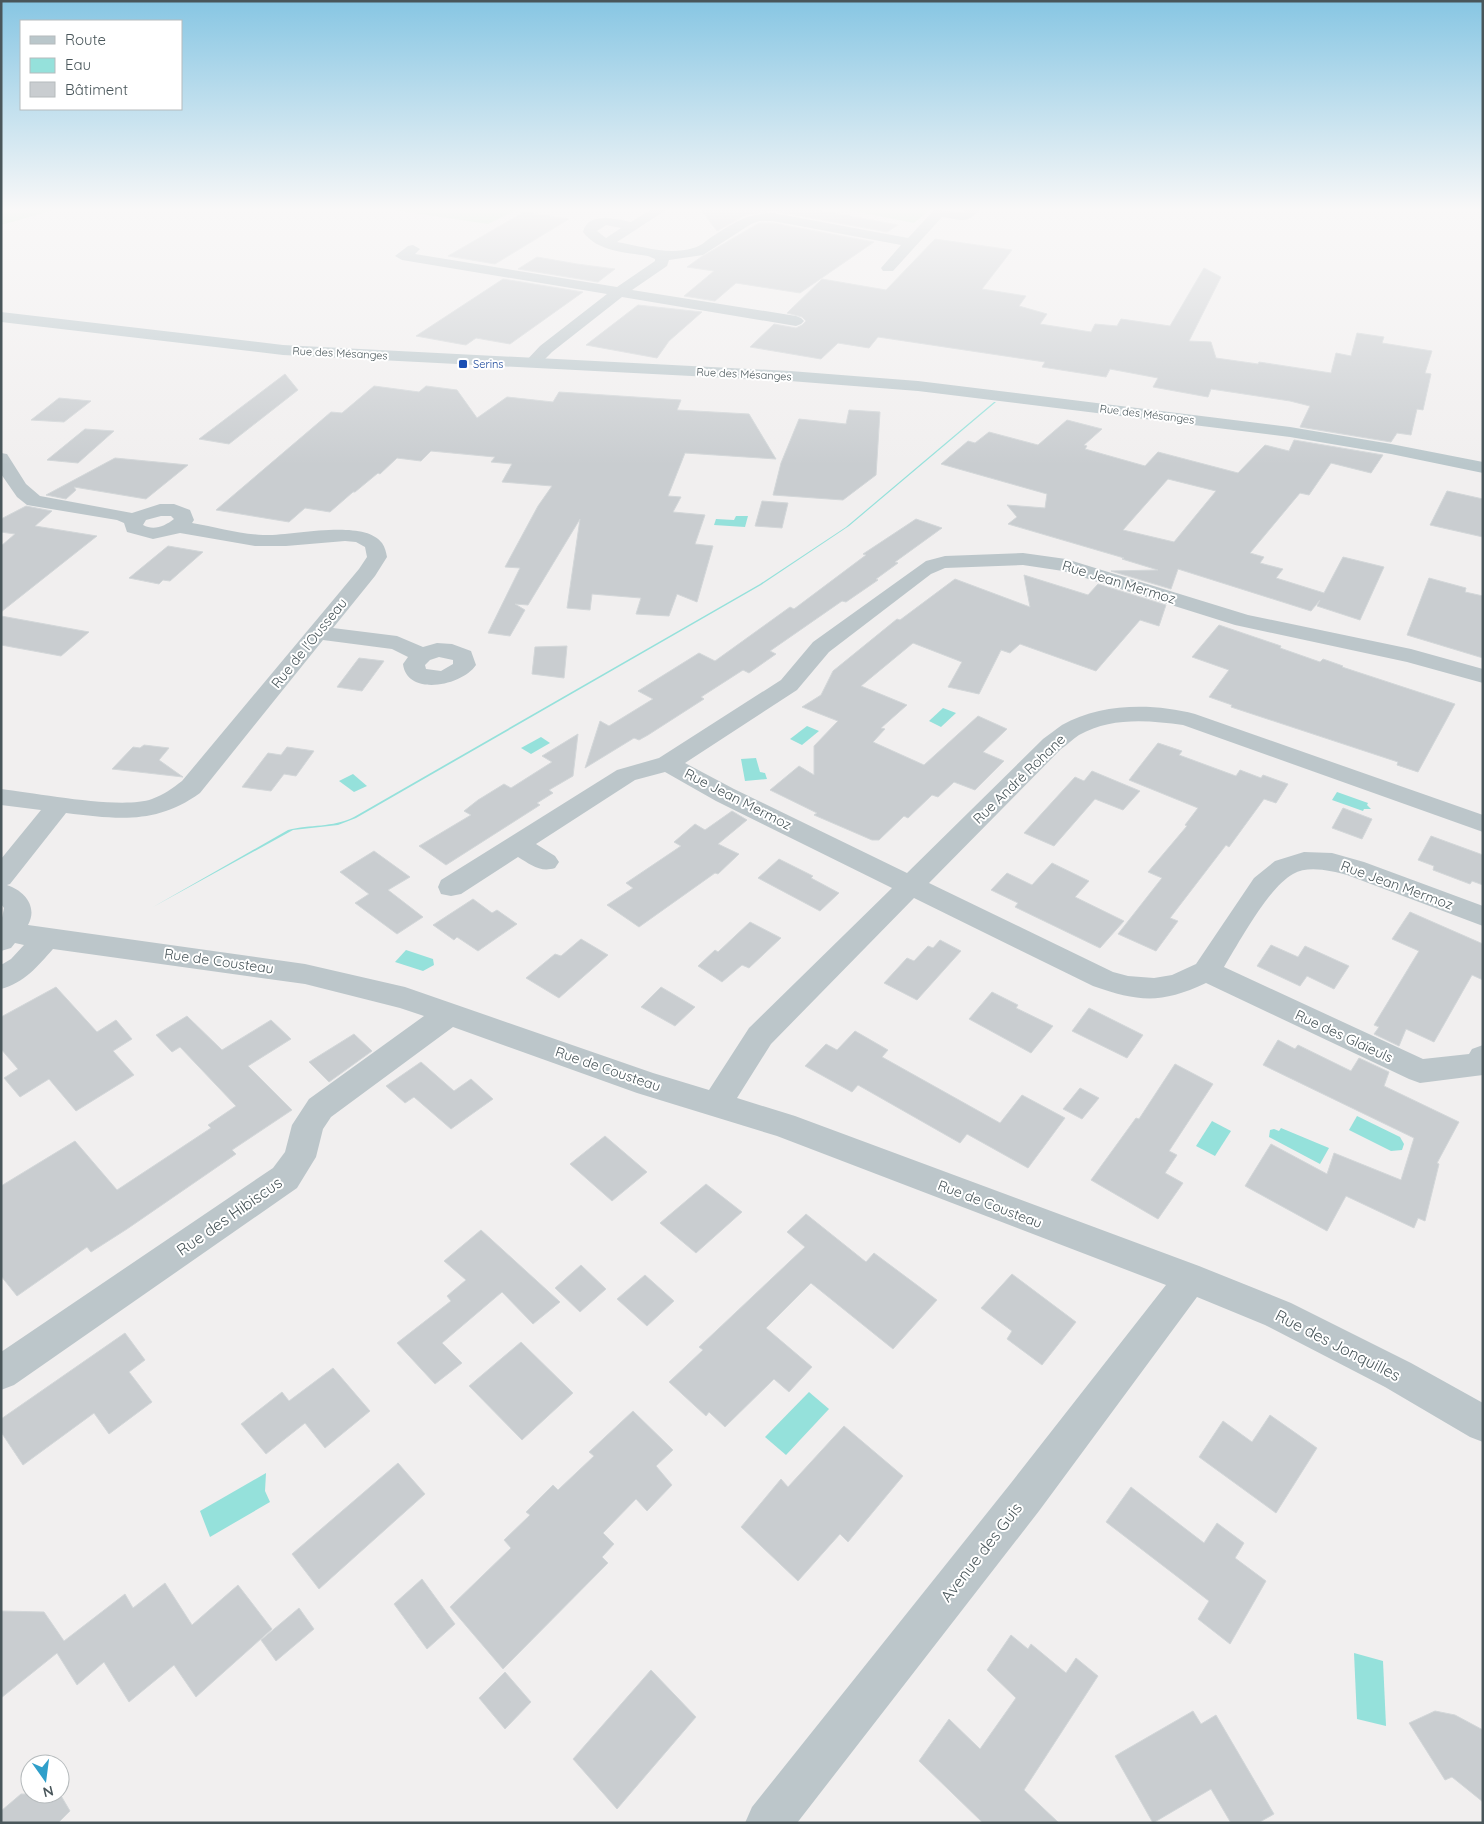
<svg xmlns="http://www.w3.org/2000/svg" width="1484" height="1824" font-family="Quicksand,sans-serif">
<style>
.green{fill:#c2e9c7}
.water{fill:#95e1db}
.building{fill:#c9cdd0;stroke:#d3d7d9;fill-rule:evenodd}
.lines{fill:none;stroke-linecap:round;stroke-linejoin:round}
.street{fill:#bcc6ca;fill-rule:evenodd}
.secondary{fill:#bac7cb;fill-rule:evenodd}
.transit-dot{fill:#1a4fb4;stroke:#fff;stroke-width:2}
.labels{text-anchor:middle;dominant-baseline:central;stroke-width:4;stroke-linejoin:round;paint-order:stroke}
.far-street-label{font-size:11px;fill:#49565a;stroke:#fff}
.far-transit-label{font-size:11px;fill:#164399;stroke:#fff;text-anchor:start}
.street-label{font-size:14px;fill:#49565a;stroke:#fff}
.near-street-label{font-size:16px;fill:#49565a;stroke:#fff}
</style>
<rect width="100%" height="100%" fill="#f1efef"/>
<g class="green">
<polygon points="1,210 54,210 1,225"/>
<polygon points="393,210 516,210 488,224"/>
<polygon points="848,210 930,210 914,223"/>
</g>
<g class="water">
<path d="M 994,402 L 996,402 L 849,526 L 761,585 L 356,818 L 338,825 L 293,830 L 153,907 L 288,830 C 310,824 332,828 354,817 L 760,584 L 846,527 Z"/>
<polygon points="736,516 748,516 745,527 714,525 716,519 734,520"/>
<polygon points="943,708 956,713 941,727 929,721"/>
<polygon points="807,726 819,731 802,745 790,739"/>
<polygon points="541,737 550,743 531,754 521,748"/>
<polygon points="756,758 760,772 765,773 767,779 745,781 741,759"/>
<polygon points="353,774 367,786 354,792 339,781"/>
<polygon points="1337,792 1368,803 1367,805 1371,809 1364,809 1363,811 1332,800"/>
<polygon points="406,950 433,959 434,965 423,971 395,962"/>
<polygon points="1357,1116 1400,1137 1404,1144 1402,1150 1391,1151 1349,1130"/>
<polygon points="1212,1121 1231,1131 1215,1156 1196,1146"/>
<polygon points="1281,1128 1329,1148 1320,1164 1269,1137 1270,1130 1274,1129 1279,1131"/>
<polygon points="809,1392 829,1409 786,1455 765,1437"/>
<polygon points="266,1473 265,1491 270,1502 210,1537 200,1511"/>
<polygon points="1354,1653 1383,1661 1386,1726 1357,1719"/>
</g>
<g class="building">
<polygon points="701,210 818,210 898,225 887,232 773,211 746,215 717,231"/>
<polygon points="524,212 569,219 495,264 448,256"/>
<polygon points="759,223 773,223 874,242 800,293 736,283 715,301 684,296 714,271 687,267 701,257"/>
<polygon points="935,239 1012,250 982,289 1026,296 1019,306 1047,314 1040,324 1091,332 1095,324 1117,326 1121,319 1170,326 1204,268 1221,277 1189,341 1211,342 1216,358 1258,364 1259,362 1331,373 1336,353 1351,356 1357,333 1384,337 1382,343 1432,351 1425,373 1431,374 1423,410 1417,409 1411,435 1397,433 1391,442 1300,427 1310,406 1290,401 1211,389 1208,397 1153,387 1158,378 1110,369 1106,377 1042,367 1045,362 878,337 869,348 838,343 821,359 750,347 774,324 796,328 802,325 806,321 802,317 787,313 822,279 886,290"/>
<polygon points="537,257 577,264 615,269 598,282 518,269"/>
<polygon points="503,279 583,292 510,344 476,338 466,345 460,344 416,336"/>
<polygon points="638,305 702,312 669,341 657,358 586,345"/>
<polygon points="285,374 298,390 229,444 199,439"/>
<polygon points="374,386 419,392 426,386 457,390 477,418 507,397 553,402 559,392 681,400 677,410 749,414 776,459 685,453 668,496 681,497 673,512 705,515 695,544 713,546 697,602 677,594 669,616 636,614 641,598 592,594 590,610 567,608 580,519 528,605 515,604 525,610 510,636 488,633 520,568 505,567 538,506 552,486 502,482 512,464 491,462 495,457 431,451 421,461 397,458 380,474 378,473 355,492 353,492 330,512 305,508 289,522 216,510 331,412 342,413"/>
<polygon points="59,398 91,401 64,422 31,420"/>
<polygon points="849,410 880,412 876,475 843,500 773,495 781,463 799,419 846,424"/>
<path d="M 1067,420 L 1102,429 L 1084,445 L 1087,446 L 1085,449 L 1145,466 L 1158,452 L 1238,473 L 1265,445 L 1289,451 L 1294,440 L 1383,455 L 1371,473 L 1331,463 L 1309,495 L 1300,493 L 1250,553 L 1264,557 L 1260,563 L 1283,569 L 1276,578 L 1324,593 L 1343,557 L 1384,567 L 1360,620 L 1317,606 L 1320,600 L 1311,611 L 1178,569 L 1171,589 L 1111,571 L 1158,570 L 1122,559 L 1124,558 L 1008,524 L 1017,517 L 1007,505 L 1045,508 L 1047,494 L 941,464 L 968,441 L 975,443 L 989,432 L 1038,445 ZM 1168,479 L 1216,491 L 1174,542 L 1123,530 Z"/>
<polygon points="85,429 114,431 78,463 47,460"/>
<polygon points="115,458 188,465 146,499 74,487 76,490 66,499 46,495"/>
<polygon points="1447,491 1483,499 1483,537 1430,525"/>
<polygon points="762,501 788,503 782,528 755,526"/>
<polygon points="26,506 52,511 35,526 97,536 1,612 1,546 15,534 1,532 1,519"/>
<polygon points="916,519 942,528 895,562 898,563 876,579 878,580 846,602 842,601 770,651 776,654 749,673 743,670 701,697 704,699 648,735 639,740 634,738 585,768 600,721 609,726 653,699 638,691 699,653 715,661 790,607 794,609 866,555 863,554"/>
<polygon points="168,546 203,552 170,581 163,580 159,584 129,578"/>
<polygon points="1024,575 1088,595 1098,584 1166,605 1159,626 1140,620 1096,671 1020,644 1010,653 1001,650 979,694 948,687 962,662 913,643 861,686 907,705 881,728 885,729 873,742 924,765 978,716 1007,729 983,752 1004,761 975,790 954,782 938,797 932,795 908,818 904,816 879,840 872,840 814,815 817,813 770,790 799,766 814,775 814,746 838,721 802,707 821,695 833,671 897,619 900,620 955,579 1030,607"/>
<polygon points="1429,578 1466,588 1465,592 1483,596 1483,658 1407,635"/>
<polygon points="1,616 89,632 61,656 1,645"/>
<polygon points="1219,625 1281,646 1280,648 1320,662 1323,659 1343,666 1342,667 1455,704 1418,772 1397,765 1398,762 1231,707 1232,705 1209,697 1229,670 1192,657"/>
<polygon points="567,646 564,678 532,674 535,647"/>
<polygon points="359,658 384,661 362,691 337,687"/>
<polygon points="578,734 573,776 549,790 553,793 537,803 540,805 446,865 419,846 471,815 464,811 478,800 504,784 511,788 552,762 542,756"/>
<polygon points="1158,743 1182,751 1179,755 1236,776 1240,770 1261,778 1263,775 1288,784 1276,803 1264,799 1229,847 1226,845 1170,918 1178,921 1156,951 1118,934 1162,878 1148,872 1187,826 1185,825 1198,808 1129,780"/>
<polygon points="144,745 169,748 159,760 183,777 112,769 133,747 140,748"/>
<polygon points="287,747 314,751 296,776 284,774 271,791 242,787 268,753 281,755"/>
<polygon points="1092,771 1140,791 1123,810 1095,799 1054,846 1024,833 1075,777 1084,781"/>
<polygon points="1343,808 1372,819 1362,839 1332,828"/>
<polygon points="732,811 747,820 718,844 739,854 718,874 715,873 639,927 607,905 633,888 626,883 681,846 674,842 695,824 705,830"/>
<polygon points="1431,836 1483,855 1483,885 1472,881 1470,884 1433,870 1434,866 1418,860"/>
<polygon points="374,851 410,877 388,890 423,917 397,934 355,903 369,894 340,872"/>
<polygon points="779,859 813,876 811,878 839,893 820,911 758,878"/>
<polygon points="1052,863 1089,881 1075,897 1124,921 1100,948 1015,907 1018,903 991,890 1007,873 1032,885"/>
<polygon points="473,899 492,913 497,910 517,924 478,951 457,937 454,940 433,925"/>
<polygon points="1410,912 1483,944 1483,980 1472,975 1434,1042 1406,1029 1399,1046 1374,1034 1379,1027 1374,1025 1419,951 1392,939"/>
<polygon points="750,922 781,938 749,968 742,965 722,982 698,966 715,950 718,952"/>
<polygon points="581,939 608,955 559,998 526,978 555,954 561,956"/>
<polygon points="940,940 961,951 917,1000 884,983 907,958 914,961 928,946 933,948"/>
<polygon points="1271,945 1298,957 1305,946 1349,966 1334,989 1307,976 1300,986 1257,966"/>
<polygon points="56,987 97,1032 116,1020 132,1039 113,1051 134,1075 76,1111 49,1079 20,1097 4,1078 18,1069 1,1049 1,1017"/>
<polygon points="661,987 695,1007 675,1026 641,1007"/>
<polygon points="992,992 1018,1005 1016,1008 1053,1026 1031,1053 969,1019"/>
<polygon points="1089,1008 1143,1035 1127,1058 1072,1031"/>
<polygon points="187,1016 222,1050 271,1020 291,1039 248,1066 292,1110 232,1150 236,1154 127,1229 91,1252 87,1247 17,1296 1,1276 1,1186 75,1141 117,1190 211,1128 208,1125 236,1106 180,1047 172,1052 156,1035"/>
<polygon points="855,1031 888,1050 882,1057 1000,1123 1022,1095 1065,1118 1028,1168 967,1134 960,1143 858,1085 852,1092 805,1066 826,1044 837,1050"/>
<polygon points="354,1034 372,1051 329,1082 309,1062"/>
<polygon points="1278,1040 1295,1049 1298,1045 1351,1071 1359,1058 1389,1072 1384,1086 1459,1122 1437,1163 1439,1164 1425,1221 1418,1218 1414,1228 1346,1196 1327,1231 1245,1186 1271,1144 1327,1174 1334,1153 1401,1180 1414,1138 1263,1065"/>
<polygon points="421,1062 454,1091 471,1079 493,1099 451,1129 414,1097 405,1103 386,1086"/>
<polygon points="1175,1064 1213,1084 1169,1151 1177,1155 1165,1173 1183,1183 1158,1219 1091,1180 1136,1118 1139,1119"/>
<polygon points="1080,1088 1099,1098 1082,1119 1063,1109"/>
<polygon points="605,1136 647,1172 612,1201 570,1164"/>
<polygon points="706,1184 742,1212 696,1253 660,1223"/>
<polygon points="806,1214 866,1262 874,1253 937,1300 893,1349 811,1283 766,1328 812,1367 789,1392 774,1379 725,1427 709,1412 706,1416 669,1382 703,1350 699,1347 805,1247 787,1232"/>
<polygon points="481,1230 560,1302 533,1324 502,1292 442,1343 462,1363 435,1384 397,1343 451,1301 447,1296 466,1280 444,1261"/>
<polygon points="581,1265 606,1289 580,1312 555,1288"/>
<polygon points="1012,1274 1076,1322 1042,1365 1007,1339 1012,1331 981,1308"/>
<polygon points="645,1275 674,1301 647,1326 617,1299"/>
<polygon points="125,1333 145,1360 129,1372 152,1402 109,1434 94,1413 23,1465 1,1432 1,1419"/>
<polygon points="521,1342 573,1393 522,1440 469,1386"/>
<polygon points="333,1368 370,1411 325,1448 305,1423 266,1454 241,1424 282,1392 289,1401"/>
<polygon points="633,1411 673,1450 656,1466 672,1485 647,1511 636,1499 603,1533 614,1544 602,1557 608,1563 503,1669 450,1607 511,1548 504,1540 530,1515 526,1512 553,1485 558,1490 594,1456 589,1452"/>
<polygon points="1270,1415 1317,1448 1276,1513 1199,1457 1223,1421 1252,1442"/>
<polygon points="844,1426 903,1476 848,1542 840,1534 798,1581 741,1527 781,1479 788,1487"/>
<polygon points="398,1463 425,1494 319,1589 292,1554"/>
<polygon points="1131,1487 1204,1543 1217,1523 1244,1543 1235,1558 1266,1581 1230,1644 1198,1619 1209,1601 1106,1522"/>
<polygon points="422,1579 455,1624 427,1649 394,1604"/>
<polygon points="165,1583 192,1625 238,1585 272,1629 196,1697 174,1665 129,1702 104,1662 77,1685 57,1653 1,1698 1,1611 44,1612 64,1641 125,1594 133,1608"/>
<polygon points="299,1608 314,1629 276,1661 261,1640"/>
<polygon points="1011,1635 1028,1649 1031,1644 1066,1673 1076,1658 1098,1676 1024,1790 1059,1823 983,1823 919,1761 949,1719 980,1749 1016,1698 987,1670"/>
<polygon points="651,1670 696,1717 617,1809 573,1759"/>
<polygon points="505,1672 531,1702 505,1729 479,1698"/>
<polygon points="1193,1711 1201,1724 1216,1715 1274,1814 1258,1823 1231,1823 1211,1789 1153,1823 1115,1756"/>
<polygon points="1435,1711 1455,1715 1483,1730 1483,1802 1452,1777 1445,1780 1409,1723"/>
<polygon points="21,1794 60,1794 70,1811 58,1823 1,1823 1,1811"/>
</g>
<g class="lines">
<g class="street">
<path d="M 650,210 L 666,210 L 617,242 C 642,246 668,256 693,248 C 699,247 705,242 710,238 C 732,224 745,213 773,213 L 908,238 L 934,210 L 964,212 L 965,210 L 979,210 C 968,225 958,219 942,217 L 893,271 L 883,271 L 881,268 L 901,245 L 773,221 L 759,221 L 751,224 L 703,255 L 669,260 L 667,266 L 632,290 L 796,316 L 801,318 L 804,321 L 801,324 L 796,326 L 622,297 L 552,352 L 538,366 L 526,366 L 524,363 L 540,346 L 607,294 L 402,260 L 395,256 L 408,246 L 413,245 L 420,249 L 415,254 L 617,287 L 655,261 L 655,259 L 648,256 C 625,252 598,252 583,232 C 588,211 616,219 631,222 ZM 606,225 L 621,228 L 606,238 L 597,231 Z"/>
<path d="M 1,453 L 7,454 L 26,484 L 40,496 L 132,513 L 160,504 L 174,504 L 190,510 L 194,520 L 192,523 C 216,527 239,534 263,535 C 292,536 364,518 382,543 C 385,547 386,552 387,557 L 375,576 L 333,628 L 397,636 L 423,647 L 437,643 L 452,644 L 471,651 L 476,665 C 462,686 407,697 403,664 L 408,657 L 392,649 L 323,640 L 200,793 C 156,825 117,819 66,813 L 10,884 L 7,885 C 25,891 38,907 28,925 L 305,964 L 405,987 L 653,1073 L 709,1090 L 749,1028 L 892,888 L 716,801 L 665,772 L 635,780 L 536,844 L 555,856 L 559,862 L 555,868 C 540,873 530,864 518,857 L 461,894 L 451,896 L 441,894 L 438,887 L 441,880 L 617,770 L 659,758 L 781,680 L 813,642 L 926,561 L 945,556 L 1023,553 L 1066,559 L 1248,615 L 1411,649 L 1483,669 L 1483,683 L 1407,662 L 1235,625 L 1063,571 L 1023,565 L 945,568 L 931,574 L 829,652 L 797,690 L 685,763 L 734,789 L 907,873 L 1043,739 C 1050,734 1056,729 1062,725 C 1101,703 1153,703 1195,714 L 1483,815 L 1483,832 L 1183,725 C 1148,720 1111,717 1079,735 C 1073,739 1067,745 1061,749 L 929,883 L 1113,972 L 1128,976 L 1154,978 L 1172,975 L 1196,964 L 1254,878 L 1275,861 L 1304,852 L 1332,853 L 1364,862 L 1483,906 L 1483,926 L 1347,875 C 1332,871 1308,865 1293,874 C 1268,888 1240,941 1224,967 L 1423,1059 L 1469,1054 L 1472,1049 L 1483,1045 L 1483,1075 L 1420,1083 L 1409,1079 L 1206,983 C 1161,1004 1139,1002 1093,986 L 914,898 L 771,1044 L 737,1098 L 795,1116 L 1199,1266 L 1291,1303 L 1411,1363 L 1483,1403 L 1483,1442 L 1470,1437 L 1385,1387 L 1265,1325 L 1197,1297 L 1039,1511 L 797,1823 L 745,1823 L 752,1807 L 1011,1483 L 1166,1285 L 777,1136 L 637,1093 L 453,1027 L 331,1117 L 323,1129 L 316,1157 L 297,1188 L 14,1385 L 1,1390 L 1,1352 L 273,1168 L 285,1152 L 292,1125 L 309,1099 L 424,1016 L 400,1008 L 305,984 L 53,949 C 38,966 24,983 1,989 L 1,965 L 11,959 L 24,945 L 15,943 L 11,948 L 1,951 L 1,923 L 4,908 L 1,904 L 1,859 L 41,810 L 1,805 L 1,789 C 37,793 121,810 152,799 C 163,795 173,788 182,781 L 359,569 L 367,557 L 365,547 L 356,542 L 345,541 L 286,546 L 255,546 L 180,533 L 153,539 L 127,532 L 124,523 L 117,520 L 27,505 L 17,497 L 1,474 ZM 161,516 L 171,516 L 174,519 C 165,526 154,531 143,525 L 146,520 ZM 439,657 L 453,660 L 453,664 L 441,671 L 426,669 L 425,665 L 430,660 Z"/>
</g>
<polygon class="secondary" points="1,312 283,345 790,371 918,381 1290,427 1391,444 1483,462 1483,473 1391,454 1290,437 918,391 790,381 283,355 1,322"/>
</g>
<linearGradient id="sky" x2="0" y2="1"><stop stop-color="#87c6e3"/><stop offset="0.45" stop-color="#f9f8f8"/><stop offset="1" stop-color="#f9f8f8" stop-opacity="0"/></linearGradient>
<rect width="1484" height="465" fill="url(#sky)"/>
<rect class="transit-dot" x="458" y="359" width="10" height="10" rx="2.5"/>
<g class="labels">
<g class="far-street-label">
<text transform="translate(340 353) rotate(3)">Rue des Mésanges</text>
<text transform="translate(744 374) rotate(3)">Rue des Mésanges</text>
<text transform="translate(1147 414) rotate(7)">Rue des Mésanges</text>
</g>
<g class="far-transit-label">
<text x="473" y="364">Serins</text>
</g>
<g class="street-label">
<text transform="translate(1119 582) rotate(17)">Rue Jean Mermoz</text>
<text transform="translate(309 643) rotate(-51)">Rue de l'Ousseau</text>
<text transform="translate(1019 779) rotate(-44)">Rue André Rohane</text>
<text transform="translate(738 799) rotate(27)">Rue Jean Mermoz</text>
<text transform="translate(1397 885) rotate(20)">Rue Jean Mermoz</text>
<text transform="translate(219 961) rotate(8)">Rue de Cousteau</text>
<text transform="translate(1344 1036) rotate(25)">Rue des Glaïeuls</text>
<text transform="translate(608 1069) rotate(19)">Rue de Cousteau</text>
<text transform="translate(990 1204) rotate(21)">Rue de Cousteau</text>
</g>
<g class="near-street-label">
<text transform="translate(229 1216) rotate(-35)">Rue des Hibiscus</text>
<text transform="translate(1338 1345) rotate(27)">Rue des Jonquilles</text>
<text transform="translate(981 1552) rotate(-52)">Avenue des Guis</text>
</g>
</g>
<rect width="1484" height="1824" fill="none" stroke="#49565a" stroke-width="5"/>
<rect x="20" y="20" width="162" height="90" fill="#ffffff" stroke="#b6bbbd"/>
<rect x="30" y="36" width="25" height="8" fill="#bac7cb" stroke="#b6bbbd"/>
<text x="65" y="45" font-size="15" fill="#49565a">Route</text>
<rect x="30" y="58" width="25" height="15" fill="#95e1db" stroke="#b6bbbd"/>
<text x="65" y="70" font-size="15" fill="#49565a">Eau</text>
<rect x="30" y="82" width="25" height="15" fill="#c9cdd0" stroke="#b6bbbd"/>
<text x="65" y="95" font-size="15" fill="#49565a">Bâtiment</text>
<g transform="translate(45 1779) rotate(166)"><circle r="24" fill="#ffffff" stroke="#b6bbbd"/>
<path d="M0-4L9 19L0 12L-9 19Z" fill="#2f9fca"/>
<text y="-8" font-size="14" font-weight="bold" text-anchor="middle" fill="#49565a">N</text>
</g>
</svg>
